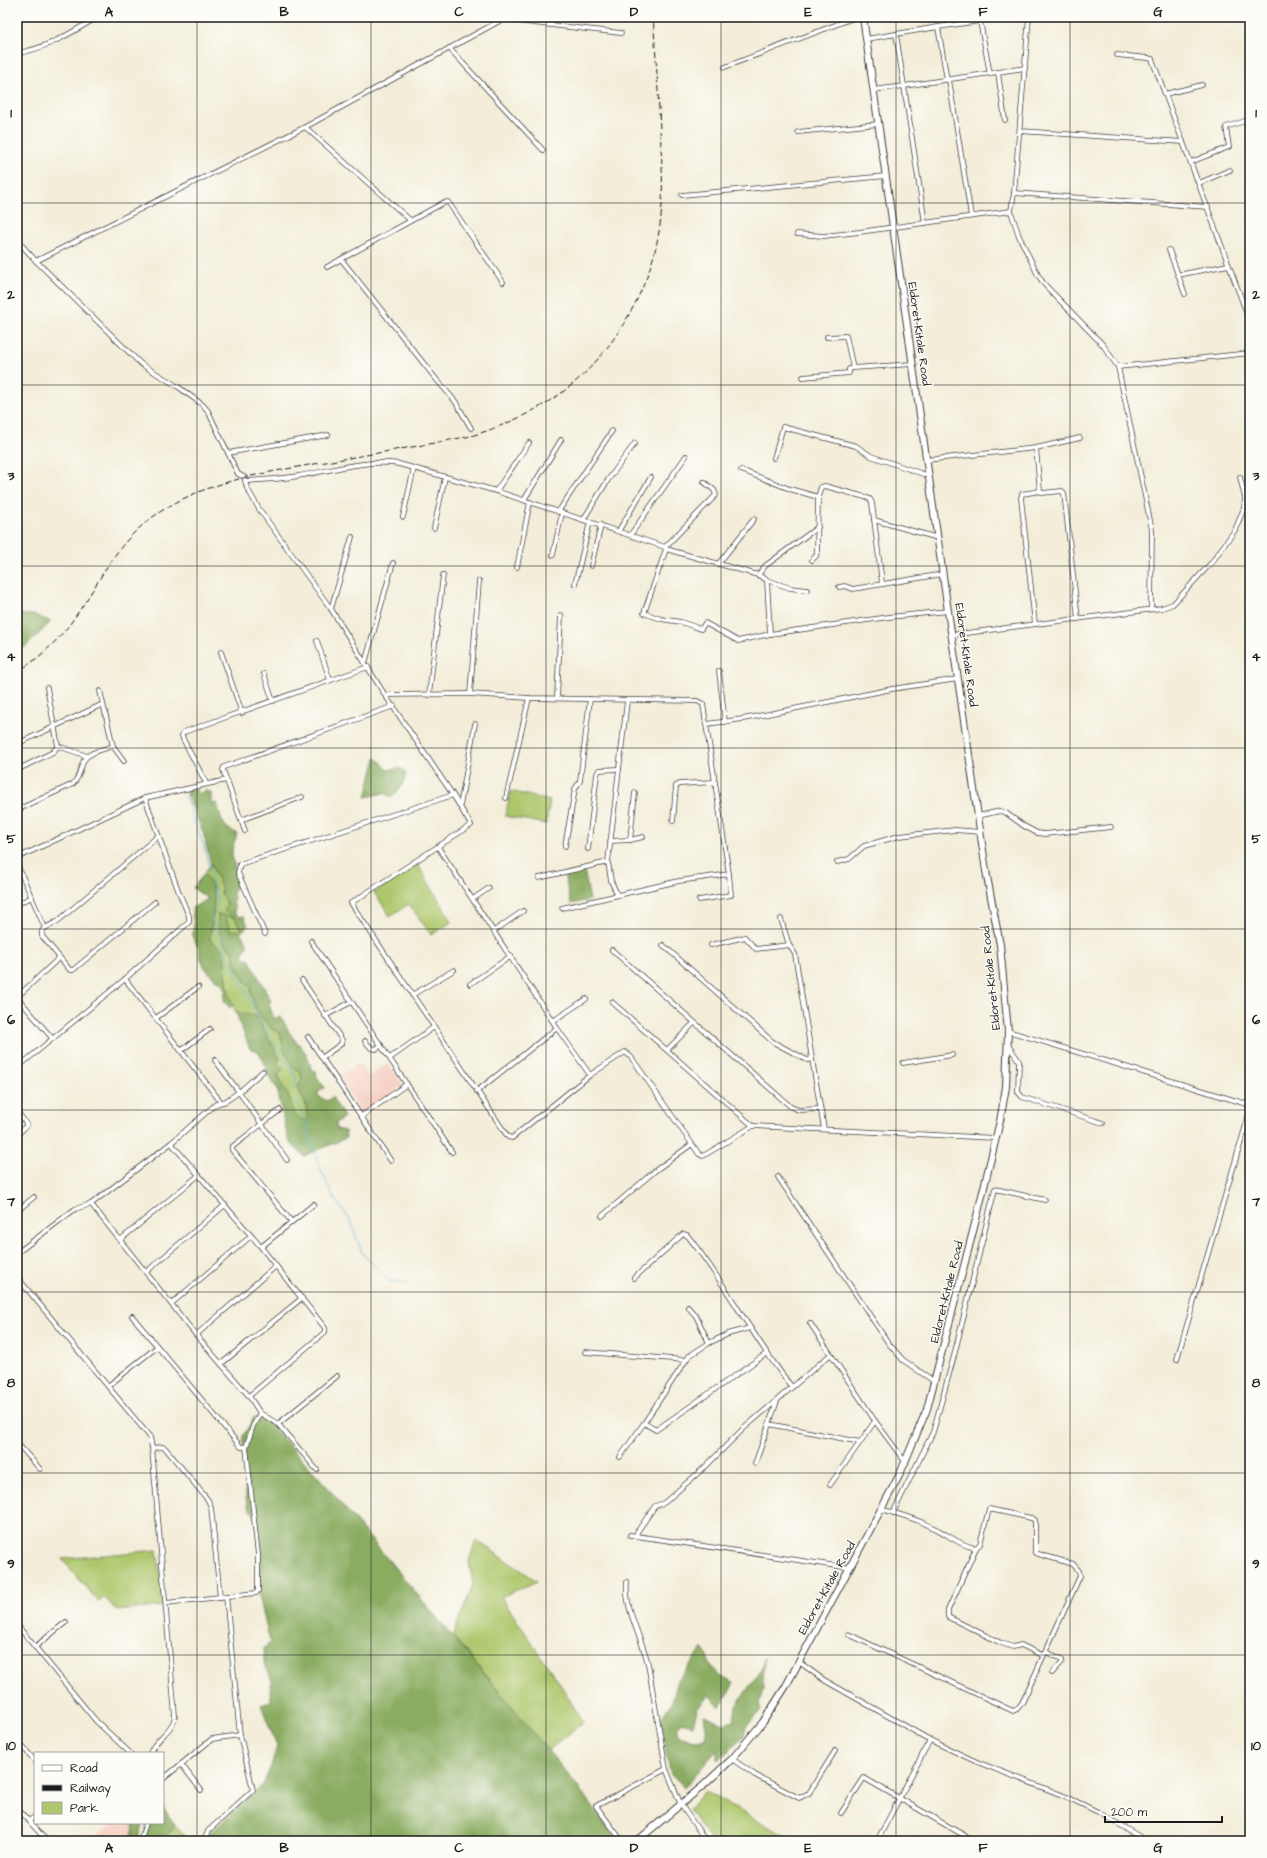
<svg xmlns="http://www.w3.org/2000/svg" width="1267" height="1858" font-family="'Architects Daughter',sans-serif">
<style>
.built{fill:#f6d1c5}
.green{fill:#adc76c;stroke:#647244}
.forest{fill:#8aac60;stroke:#53643e}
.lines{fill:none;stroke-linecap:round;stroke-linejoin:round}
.stream{stroke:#5caed7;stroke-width:1}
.minor-casing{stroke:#3c3b38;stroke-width:5.5}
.trunk-casing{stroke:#3c3b38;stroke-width:8}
.minor{stroke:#fff;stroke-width:4}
.trunk{stroke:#fff;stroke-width:6}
.rail{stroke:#1c1c1c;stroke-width:1;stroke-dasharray:6 3;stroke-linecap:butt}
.grid{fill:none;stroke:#1c1c1c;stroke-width:1;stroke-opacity:0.55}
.labels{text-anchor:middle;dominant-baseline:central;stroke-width:3;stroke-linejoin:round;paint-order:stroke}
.street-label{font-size:12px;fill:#1c1c1c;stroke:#fdfcf7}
.neatline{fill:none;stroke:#1c1c1c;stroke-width:1.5}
.grid-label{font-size:13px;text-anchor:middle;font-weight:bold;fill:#1c1c1c}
</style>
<rect width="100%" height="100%" fill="#fdfcf7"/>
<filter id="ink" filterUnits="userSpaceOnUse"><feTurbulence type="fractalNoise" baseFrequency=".025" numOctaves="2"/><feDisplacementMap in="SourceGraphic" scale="8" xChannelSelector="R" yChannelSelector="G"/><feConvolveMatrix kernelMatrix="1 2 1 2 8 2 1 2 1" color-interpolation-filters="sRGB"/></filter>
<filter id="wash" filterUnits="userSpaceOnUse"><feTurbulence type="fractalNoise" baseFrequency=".012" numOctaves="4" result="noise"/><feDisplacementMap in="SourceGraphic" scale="16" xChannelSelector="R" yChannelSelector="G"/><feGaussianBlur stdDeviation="0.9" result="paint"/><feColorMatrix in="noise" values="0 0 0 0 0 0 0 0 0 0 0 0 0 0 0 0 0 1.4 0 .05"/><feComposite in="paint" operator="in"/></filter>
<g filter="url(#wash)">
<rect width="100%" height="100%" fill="#f3edd9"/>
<g class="built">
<polygon points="359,1063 368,1077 388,1063 403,1085 362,1114 338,1077"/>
<polygon points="114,1823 134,1823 131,1837 125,1841 90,1841"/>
</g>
<g class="green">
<polygon points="511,791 550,801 546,824 505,816"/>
<path d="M 211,864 L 221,886 L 221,894 L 228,904 L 231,917 L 235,918 L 242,931 L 240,934 L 237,930 L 231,932 L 225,915 L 223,942 L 234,953 L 244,981 L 252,986 L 251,993 L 271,1029 L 280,1033 L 283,1047 L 289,1057 L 300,1070 L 302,1079 L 300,1094 L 306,1105 L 307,1121 L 300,1120 L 292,1111 L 289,1097 L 280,1084 L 277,1063 L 280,1059 L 256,1016 L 236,1013 L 229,996 L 224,955 L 222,950 L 210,940 C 211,917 221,892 204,874 Z"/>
<polygon points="418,865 452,922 431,935 409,904 390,916 374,892"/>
<polygon points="476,1540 537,1581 501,1597 560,1684 583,1722 548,1751 453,1636 473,1585 469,1561"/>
<polygon points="157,1550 164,1606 117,1611 104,1597 98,1601 62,1559"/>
<polygon points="705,1791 791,1839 789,1841 711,1841 689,1809"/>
<polygon points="174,1823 188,1841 155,1841 173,1830"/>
</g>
<g class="forest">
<polygon points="17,614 35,615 51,622 24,648 17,646"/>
<path d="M 376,757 L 388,770 C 415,762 406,785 392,797 L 384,793 L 366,797 Z"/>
<path d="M 194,788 L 199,794 L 205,790 L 211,793 L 211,804 L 217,803 C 221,817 222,829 237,833 C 236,839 232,846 232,852 C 232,857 237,876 239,880 L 233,894 L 234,899 L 233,903 L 235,908 L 234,912 L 239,917 L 244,916 L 248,926 L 242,931 L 235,918 L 228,916 L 228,913 L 224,911 L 227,904 L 221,894 L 221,886 L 211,864 L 203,832 L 186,792 L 187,790 Z"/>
<polygon points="584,870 590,900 571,904 564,874"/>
<path d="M 204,874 C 221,892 211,917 210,940 L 223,950 L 224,955 L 229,996 L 233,1005 L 230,1008 L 224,1001 L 225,991 L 224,985 L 213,977 L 205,968 L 200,957 L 199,949 L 192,936 L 194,927 L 192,908 L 208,899 L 193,888 Z"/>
<path d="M 218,914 L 225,915 L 231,931 L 238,930 L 247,942 L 247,948 L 244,950 L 243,958 L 249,959 L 271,1001 L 269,1004 L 274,1019 L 280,1016 C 285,1023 288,1032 294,1039 C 304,1050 308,1053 311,1069 L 316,1072 L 317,1077 L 325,1088 L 318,1092 L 318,1096 L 327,1101 L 332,1097 L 344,1117 L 336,1123 L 337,1129 L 345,1131 L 346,1138 L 304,1156 L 290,1143 L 287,1136 L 277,1088 L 270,1079 L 263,1060 L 258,1051 L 250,1049 L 236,1013 L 256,1016 L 280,1059 L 277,1063 L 284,1069 L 278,1074 C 280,1085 284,1088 289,1097 C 294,1108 292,1118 307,1121 L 306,1105 L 298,1088 L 302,1079 L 300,1070 L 293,1068 L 283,1047 L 280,1033 C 262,1025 251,1006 251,986 L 244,981 L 243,976 C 237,972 232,961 234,953 C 222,941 217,932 218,914 Z"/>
<polygon points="254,1417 265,1419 323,1482 485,1675 575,1783 618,1841 207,1841 209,1834 263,1785 272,1764 277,1746 261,1705 271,1701 270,1691 272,1680 264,1663 264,1648 270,1643 259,1595 260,1554 256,1517 248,1507 246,1498 243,1436"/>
<path d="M 703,1648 C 712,1667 714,1675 734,1683 L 720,1708 L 709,1695 L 697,1709 L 693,1725 L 681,1722 L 677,1730 L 678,1736 C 688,1739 697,1742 707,1737 L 704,1715 L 724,1724 L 734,1721 L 736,1706 L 762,1668 L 764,1658 L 763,1690 L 759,1703 L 761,1711 L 746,1727 L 744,1736 L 727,1753 L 717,1760 L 717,1750 L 684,1788 L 671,1775 L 665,1747 L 661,1718 L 672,1702 L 678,1680 Z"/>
<polygon points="163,1808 174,1823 173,1830 155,1841 142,1841 148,1823 163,1823"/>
<polygon points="134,1823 143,1823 137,1841 125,1841 131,1837"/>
</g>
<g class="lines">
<polyline class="stream" points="185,797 204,846 218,904 212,920 227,956 252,1003 256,1014 296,1077 298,1101 320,1168 333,1196 351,1222 362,1253 389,1281 408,1283"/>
</g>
</g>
<g filter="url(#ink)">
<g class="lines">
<defs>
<g id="minor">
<polyline points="504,17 516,21 621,33"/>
<polyline points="1029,17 1014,193 1011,211 1012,215 1019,236 1038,275 1044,284 1103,345 1118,367 1152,530 1151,609"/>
<polyline points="938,27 980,21 990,74"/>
<polyline points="866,39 938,27 947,80"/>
<polyline points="449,48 543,150"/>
<path d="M 17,53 C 47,49 72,32 98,17"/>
<polyline points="1117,55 1148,58 1152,59 1250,322"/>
<polyline points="725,67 856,17"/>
<polyline points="998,73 1005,120"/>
<polyline points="949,80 971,216"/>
<polyline points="873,90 904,86 896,34"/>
<polyline points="1165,94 1202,85"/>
<polyline points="305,127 410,220"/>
<polyline points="1020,131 1183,142"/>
<polyline points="798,132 878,124"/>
<polyline points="1191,162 1229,147 1226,127 1245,121"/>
<polyline points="1199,183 1230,170"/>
<polyline points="1014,193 1208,207"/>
<polyline points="682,195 886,176"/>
<polyline points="925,223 904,86 1025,68"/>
<polyline points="797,234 824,236 859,232 1011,211"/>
<polyline points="17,240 36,261 141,364 177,386 203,405 208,411 238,474 244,477 247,488 259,509 331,609 385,695 453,795 471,825 351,903 508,1137 512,1138 590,1075 625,1052 631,1057 699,1154 703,1156 753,1126 996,1138"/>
<polyline points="1169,250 1185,294"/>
<polyline points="341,259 436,379 455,401 471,428"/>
<polyline points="36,261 305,127 505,18"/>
<polyline points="327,267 443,203 448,202 503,282"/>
<polyline points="1178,275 1228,265"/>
<polyline points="827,337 846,336 853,368"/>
<polyline points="1118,367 1250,353"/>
<polyline points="803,377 849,373 849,369 853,368 913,364"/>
<polyline points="1036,448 1040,491 1042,493 1062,491 1064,493 1078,619"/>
<polyline points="228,453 328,435"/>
<polyline points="774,458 783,427 856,446 871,456 929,476"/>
<polyline points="926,460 1036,448 1080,438"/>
<polyline points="741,470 790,489 818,497"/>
<path d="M 246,481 C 263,480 281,479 298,476 C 331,471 365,459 399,464 L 496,491 L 665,547 L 666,549 L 758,575 L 765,566 L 818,527"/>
<polyline points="496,491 529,443"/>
<polyline points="524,500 561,440"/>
<polyline points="558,512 612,431"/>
<polyline points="403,517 414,468"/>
<polyline points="583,520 608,480 635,443"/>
<polyline points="874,520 938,538"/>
<polyline points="434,528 445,477"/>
<polyline points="619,530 651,477"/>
<polyline points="631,534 686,456"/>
<polyline points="665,547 716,495 714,490 704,482"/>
<polyline points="666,549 644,613 661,619 681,622 701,629 705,623 738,641 770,634 889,617 948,611"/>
<polyline points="553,555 562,513"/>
<polyline points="812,560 816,556 817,552 818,497 821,487 825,486 865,497 870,499 872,503 882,583"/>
<polyline points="719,563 754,519"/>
<polyline points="591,566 601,525"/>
<polyline points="517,567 530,502"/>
<polyline points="758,575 767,580 770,634"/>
<polyline points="767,580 790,588 807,590"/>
<polyline points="575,584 590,522"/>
<polyline points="839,587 845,586 853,589 943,574"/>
<polyline points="331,609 352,537"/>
<polyline points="1035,624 1021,498 1022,494 1040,491"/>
<polyline points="951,635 1162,608 1173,604 1212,562 1235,530 1244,508 1245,498 1240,477"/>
<polyline points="317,641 330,680"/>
<polyline points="221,652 242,713"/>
<polyline points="365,663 393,563"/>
<polyline points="719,671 725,722"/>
<polyline points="264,674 273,701"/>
<polyline points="100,691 113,746 124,761"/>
<polyline points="470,694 479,581"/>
<polyline points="385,695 470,694 529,698 697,701 703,704 729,874 679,881 562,908"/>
<polyline points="429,695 443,575"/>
<polyline points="557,698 561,615"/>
<polyline points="707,724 743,719 892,689 958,679"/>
<polyline points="17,744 103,704"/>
<polyline points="58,746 87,756"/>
<polyline points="17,770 53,752 58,746 47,688"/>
<polyline points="206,783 183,739 182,735 184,732 368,667"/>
<polyline points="506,798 529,698"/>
<polyline points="460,806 475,724"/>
<path d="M 17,810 L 73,784 C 80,777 80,768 84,760 C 88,752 105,749 113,746"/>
<polyline points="978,816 1000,811 1006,813 1024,826 1037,833 1045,834 1111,827"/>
<polyline points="241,820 302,797"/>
<polyline points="673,821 676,786 680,784 714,782"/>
<polyline points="245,831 223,770 224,767 394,706"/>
<polyline points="630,840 643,837"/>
<polyline points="610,841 630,840 635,793"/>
<polyline points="565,846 575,789 580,781 590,699"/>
<polyline points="438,847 557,1028 590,1075"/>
<polyline points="588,849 597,774 599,770 619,769"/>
<polyline points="17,858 145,798 226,780"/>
<polyline points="837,862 849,859 864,846 899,836 955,830 981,832"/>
<polyline points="17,864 45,928 42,931 42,936 70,970 73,970 155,902"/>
<polyline points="539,878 608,862"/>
<polyline points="617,894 611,881 608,862 627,701"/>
<polyline points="473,899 489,888"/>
<polyline points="699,900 731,895 729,874"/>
<polyline points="17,904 32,897"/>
<polyline points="781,919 789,945 795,954 812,1059"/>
<polyline points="45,928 58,921 158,836"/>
<polyline points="494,931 523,911"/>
<polyline points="265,934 238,873 240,864 453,795"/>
<polyline points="311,941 452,1152"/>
<polyline points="663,945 773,1042 807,1060 812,1059 824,1129"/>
<polyline points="711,945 745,937 756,949 789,945"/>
<polyline points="612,950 791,1107 799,1110 820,1109"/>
<polyline points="125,979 221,1102"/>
<polyline points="302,980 342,1040 341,1044 323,1057"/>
<polyline points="470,984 511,956"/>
<polyline points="412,995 454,970"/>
<polyline points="17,997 59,958"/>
<polyline points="17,997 52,1038"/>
<polyline points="612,1002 753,1126"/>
<polyline points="325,1016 351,1002"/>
<polyline points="156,1018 198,987"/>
<polyline points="553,1021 586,999"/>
<polyline points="1008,1031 1250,1105"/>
<polyline points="308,1037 391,1161"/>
<polyline points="365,1041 371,1048 376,1049 381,1045"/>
<polyline points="1008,1045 1019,1061 1018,1092 1022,1097 1103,1123"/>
<polyline points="182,1050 210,1029"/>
<polyline points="667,1050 694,1023"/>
<polyline points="390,1058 434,1027"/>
<polyline points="215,1060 239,1092 263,1071"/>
<polyline points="903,1063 952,1055"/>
<polyline points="17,1068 125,979 189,922 189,916 178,890 145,798"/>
<polyline points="477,1091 557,1028"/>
<polyline points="280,1110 232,1147 232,1150 291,1221"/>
<polyline points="17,1111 27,1125 17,1135"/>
<polyline points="362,1116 407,1084"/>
<polyline points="171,1143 261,1247 325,1328 325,1332 249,1396"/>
<polyline points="778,1177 889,1344 903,1360 935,1382"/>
<polyline points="91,1204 196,1335 249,1396 260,1413 278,1424 317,1470"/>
<polyline points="17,1211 34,1197"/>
<polyline points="602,1216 656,1170 692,1144"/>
<polyline points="120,1240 199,1175"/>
<polyline points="261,1247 314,1204"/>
<polyline points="17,1253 75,1209 91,1204 171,1143 216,1104 226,1101 239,1092 287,1160"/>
<polyline points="146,1272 225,1205"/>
<path d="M 17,1277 L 150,1437 L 152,1448 L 175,1716 C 173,1731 155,1739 150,1753"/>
<path d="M 634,1278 L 683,1234 L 687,1235 C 726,1283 753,1339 792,1387"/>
<polyline points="171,1304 251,1236"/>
<polyline points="688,1307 696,1316 709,1343"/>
<polyline points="132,1316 241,1447 246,1447"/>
<polyline points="810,1323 875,1421 906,1463"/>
<polyline points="196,1335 276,1266"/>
<polyline points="585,1352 685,1360"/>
<polyline points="1177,1359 1250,1111"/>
<polyline points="221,1364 302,1298"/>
<polyline points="108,1386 157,1347"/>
<polyline points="644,1423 689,1356 709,1343 728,1334 750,1328"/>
<polyline points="278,1424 337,1376"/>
<polyline points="769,1424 860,1442"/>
<polyline points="17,1443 40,1469"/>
<polyline points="152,1448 163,1447 166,1449 208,1500 211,1507 220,1597"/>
<polyline points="620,1457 644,1423 656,1430 766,1354"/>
<polyline points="755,1464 777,1401"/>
<polyline points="830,1485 875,1421"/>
<polyline points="893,1513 933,1432 954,1356 995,1189 1045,1200"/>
<polyline points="630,1535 850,1568"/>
<polyline points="636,1536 637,1532 655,1506 664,1503 706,1466 742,1430 831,1354"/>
<polyline points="976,1548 948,1610 948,1617 1001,1643 1013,1647 1021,1645 1042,1655 1046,1652 1062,1659 1062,1662 1052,1673"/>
<path d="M 627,1582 C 624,1608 642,1638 648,1664 L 666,1769 L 681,1805 L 706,1841"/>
<polyline points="166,1603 256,1593 258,1591 258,1555 246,1447 253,1426 260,1413"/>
<polyline points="17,1625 96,1721 130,1753"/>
<path d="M 848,1634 L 1013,1711 L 1017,1709 L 1022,1703 L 1080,1576 L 1079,1571 L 1073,1564 L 1035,1553 L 1035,1520 L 1031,1518 L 989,1509 L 980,1544 L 976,1548 C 960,1546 948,1534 934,1528 C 918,1519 899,1514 881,1509"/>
<polyline points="35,1647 66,1622"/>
<polyline points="799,1662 824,1680 930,1740 977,1762 1067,1797 1098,1812 1147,1841"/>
<polyline points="17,1740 35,1761"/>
<polyline points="732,1759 755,1775 799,1798 809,1793 835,1751"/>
<polyline points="181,1764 201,1790"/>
<polyline points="163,1779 212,1739 240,1735"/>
<polyline points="17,1808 47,1841"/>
<polyline points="841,1813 864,1778 974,1841"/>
<polyline points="29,1821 35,1816"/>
<polyline points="140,1841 146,1823"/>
<polyline points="204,1841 208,1831 253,1790 240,1735 226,1596"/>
<polyline points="622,1841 596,1806 666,1769"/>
<polyline points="877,1841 930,1740"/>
<polyline points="1246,1841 1250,1832"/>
</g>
<polyline id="trunk" points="637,1841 704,1785 732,1759 763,1722 786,1686 900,1474 927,1409 979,1208 1000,1121 1006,1087 1008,1031 1000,945 986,871 948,611 863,17"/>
</defs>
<use href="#minor" class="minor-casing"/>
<use href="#trunk" class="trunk-casing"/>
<use href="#minor" class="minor"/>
<use href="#trunk" class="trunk"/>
<path class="rail" d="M 17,672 C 42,657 63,636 79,611 C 98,584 110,556 135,532 C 188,481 262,474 331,461 C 378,453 425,445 471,436 C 501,427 528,415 554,398 C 605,365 647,298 658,237 C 665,202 662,165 660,129 C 658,91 656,54 653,17"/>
</g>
</g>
<path class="grid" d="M 197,17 L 197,1841M 371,17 L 371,1841M 546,17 L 546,1841M 721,17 L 721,1841M 896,17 L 896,1841M 1070,17 L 1070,1841M 17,203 L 1250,203M 17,385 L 1250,385M 17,566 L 1250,566M 17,748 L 1250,748M 17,929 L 1250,929M 17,1110 L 1250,1110M 17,1292 L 1250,1292M 17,1473 L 1250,1473M 17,1655 L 1250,1655"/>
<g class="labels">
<g class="street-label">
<text transform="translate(919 334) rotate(82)">Eldoret-Kitale Road</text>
<text transform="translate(966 655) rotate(82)">Eldoret-Kitale Road</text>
<text transform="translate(991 978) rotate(-96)">Eldoret-Kitale Road</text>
<text transform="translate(947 1292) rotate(-76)">Eldoret-Kitale Road</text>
<text transform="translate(827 1588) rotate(-61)">Eldoret-Kitale Road</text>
</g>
</g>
<rect width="1267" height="1858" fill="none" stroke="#fdfcf7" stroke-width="44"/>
<rect x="34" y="1752" width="130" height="72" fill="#fdfcf7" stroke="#a3a29f"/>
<rect x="42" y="1765" width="20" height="6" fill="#ffffff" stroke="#a3a29f"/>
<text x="70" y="1772" font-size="12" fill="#1c1c1c">Road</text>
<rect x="42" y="1785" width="20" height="6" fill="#1c1c1c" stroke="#a3a29f"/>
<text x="70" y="1792" font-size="12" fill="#1c1c1c">Railway</text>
<rect x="42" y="1802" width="20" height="12" fill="#adc76c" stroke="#a3a29f"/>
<text x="70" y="1812" font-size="12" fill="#1c1c1c">Park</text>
<path d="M1105 1816v6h117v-6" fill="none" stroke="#1c1c1c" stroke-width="2"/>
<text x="1111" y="1816" font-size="12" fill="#1c1c1c" stroke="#fdfcf7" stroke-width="3" paint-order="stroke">200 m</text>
<rect x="22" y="22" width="1223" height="1814" class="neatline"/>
<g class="grid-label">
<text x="109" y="16">A</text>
<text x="284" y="16">B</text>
<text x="459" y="16">C</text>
<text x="634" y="16">D</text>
<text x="808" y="16">E</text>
<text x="983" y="16">F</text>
<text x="1158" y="16">G</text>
<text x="11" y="117">1</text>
<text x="1256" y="117">1</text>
<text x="11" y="299">2</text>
<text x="1256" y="299">2</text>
<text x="11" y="480">3</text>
<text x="1256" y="480">3</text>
<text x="11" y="661">4</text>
<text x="1256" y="661">4</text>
<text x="11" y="843">5</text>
<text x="1256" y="843">5</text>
<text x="11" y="1024">6</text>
<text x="1256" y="1024">6</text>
<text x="11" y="1206">7</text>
<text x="1256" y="1206">7</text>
<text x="11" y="1387">8</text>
<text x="1256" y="1387">8</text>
<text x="11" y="1568">9</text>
<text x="1256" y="1568">9</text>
<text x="11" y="1750">10</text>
<text x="1256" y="1750">10</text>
<text x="109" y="1852">A</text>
<text x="284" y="1852">B</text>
<text x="459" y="1852">C</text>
<text x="634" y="1852">D</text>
<text x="808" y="1852">E</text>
<text x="983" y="1852">F</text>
<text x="1158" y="1852">G</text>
</g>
</svg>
